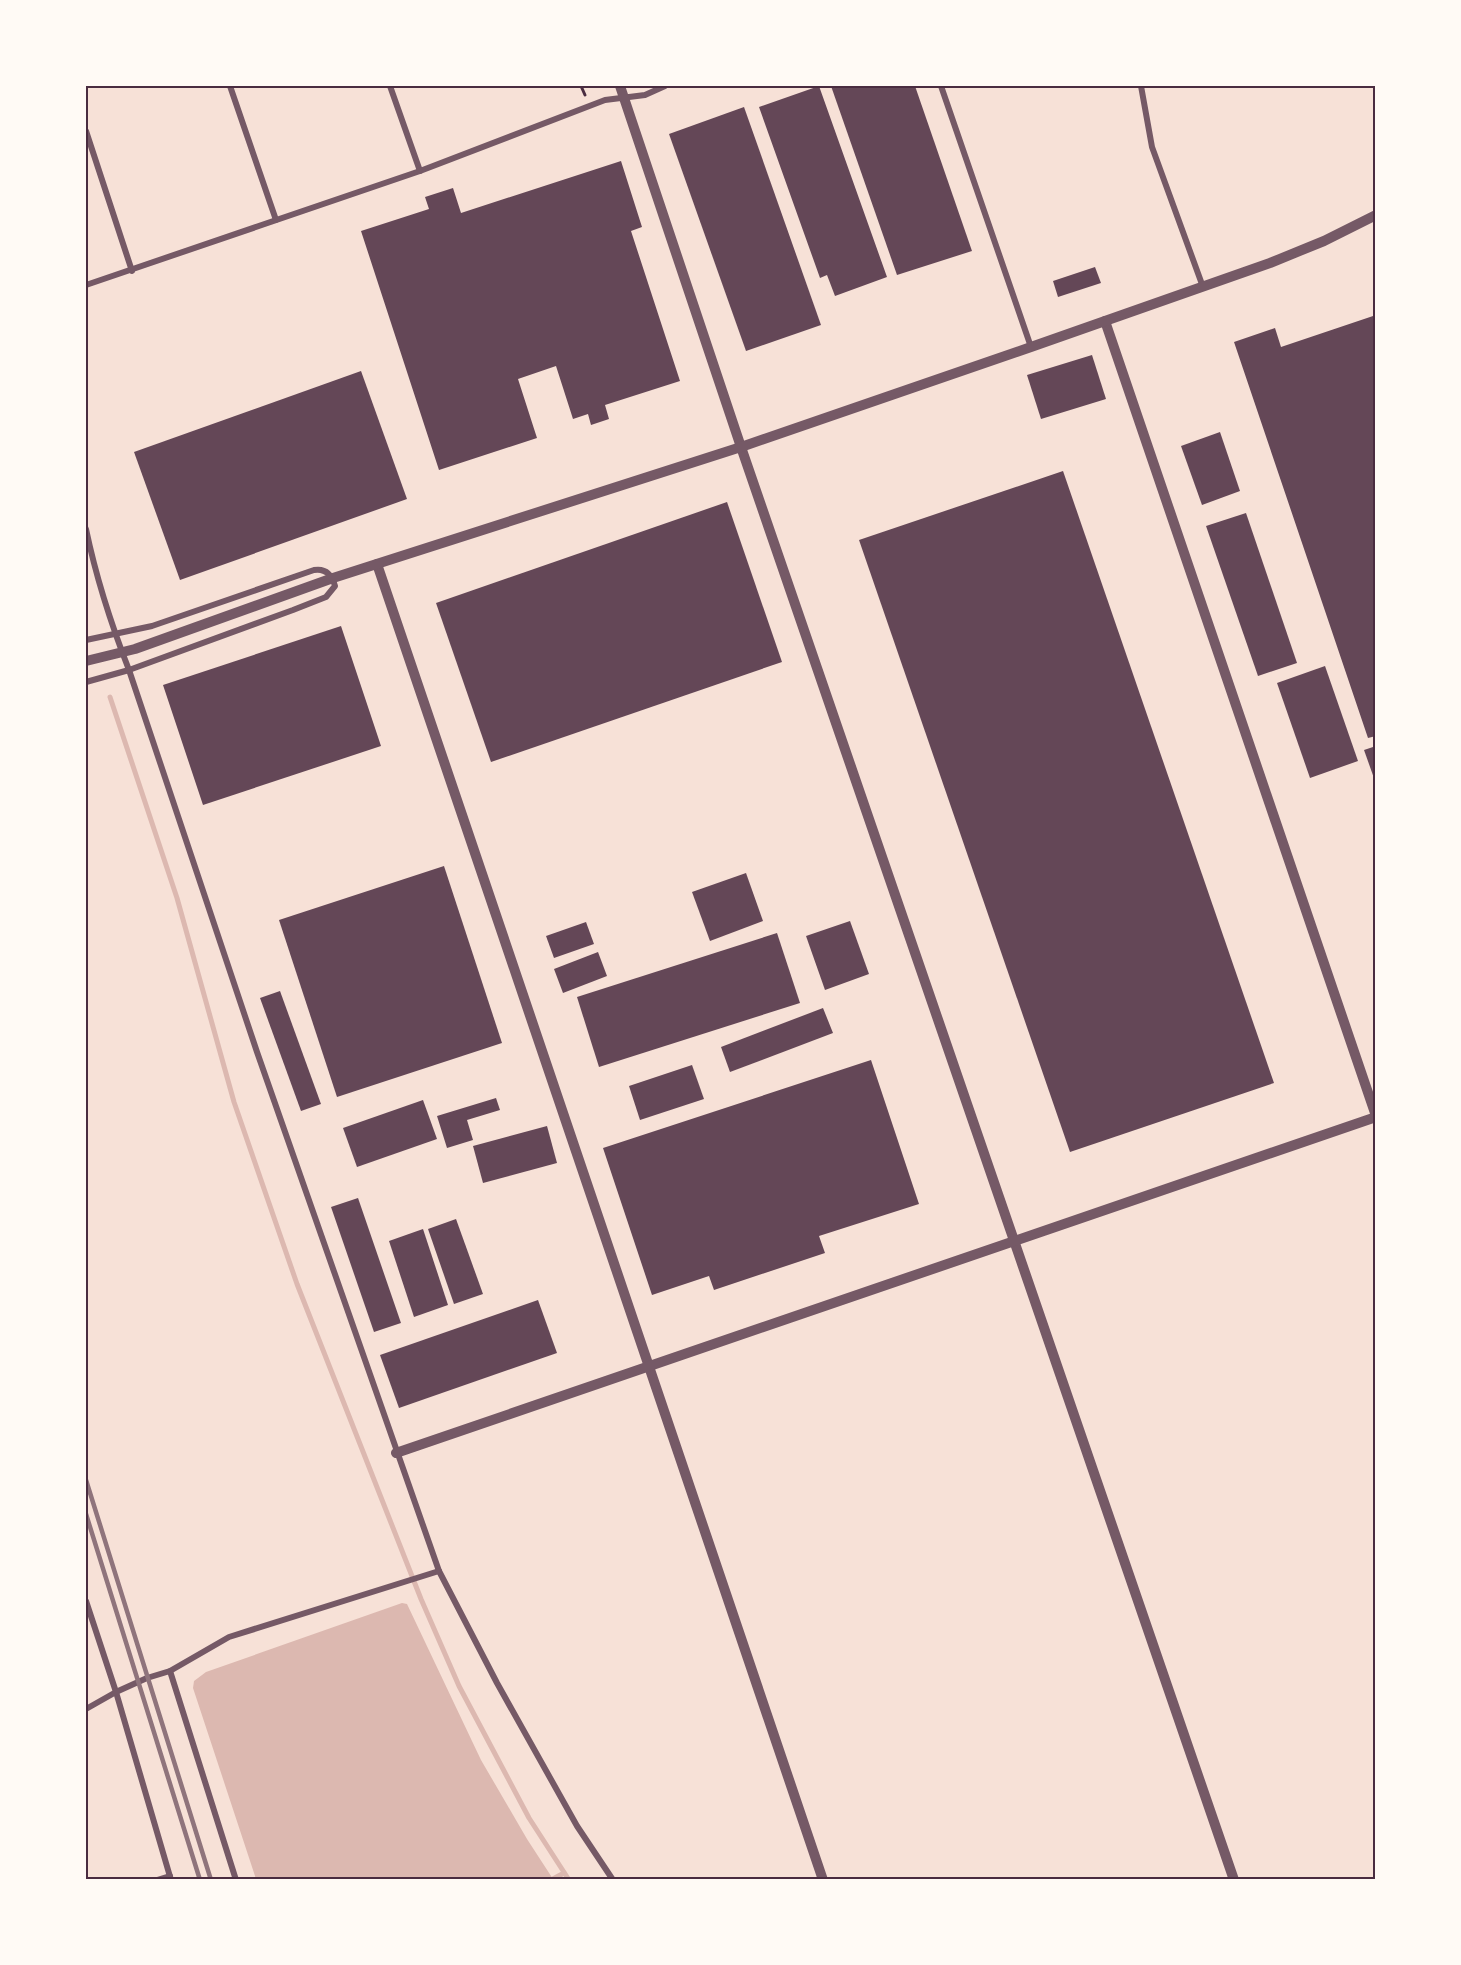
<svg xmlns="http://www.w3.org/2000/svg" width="1461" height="1965" font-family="Lato,sans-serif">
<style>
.water{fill:#dcb8b0}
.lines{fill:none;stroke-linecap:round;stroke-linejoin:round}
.stream{stroke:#dcb8b0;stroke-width:5}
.building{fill:#644757}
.path{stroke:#4a2c40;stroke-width:3}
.minor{stroke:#755966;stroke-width:6}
.tertiary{stroke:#755966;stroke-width:10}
.rail{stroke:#8f747c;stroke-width:4.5}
.neatline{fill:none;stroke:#4a2c40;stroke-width:2}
</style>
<rect width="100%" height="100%" fill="#f7e1d7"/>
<polygon class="water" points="402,1603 407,1604 481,1760 527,1839 553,1879 256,1879 193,1688 194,1681 206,1672"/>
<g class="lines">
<g class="stream">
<polyline points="110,697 177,898 234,1102 297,1284 421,1599 459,1686 529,1818 569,1880"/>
<polyline points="551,1880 564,1873"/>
</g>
</g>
<g class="building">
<polygon points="819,86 887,277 835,296 827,275 820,278 759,107"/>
<polygon points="831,86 915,86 972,251 897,275"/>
<polygon points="744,107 821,325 746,351 669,134"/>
<polygon points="621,161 642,227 631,231 680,381 605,405 609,419 591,425 588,414 573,419 556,366 518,379 537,438 439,470 361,231 429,209 425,197 453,188 461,213"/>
<polygon points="1095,267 1101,283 1058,297 1053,281"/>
<polygon points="1376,315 1376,736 1368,738 1234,342 1275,328 1281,347"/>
<polygon points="1092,355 1106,399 1041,419 1027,375"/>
<polygon points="361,371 407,499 180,580 134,452"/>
<polygon points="1220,432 1240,491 1202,505 1181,446"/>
<polygon points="1063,471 1274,1083 1070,1152 859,540"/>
<polygon points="727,502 782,662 491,762 436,603"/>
<polygon points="1246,513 1297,663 1258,676 1206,526"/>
<polygon points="341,626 381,746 203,805 163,685"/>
<polygon points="1325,666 1358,761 1310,778 1277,683"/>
<polygon points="1376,746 1376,781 1375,781 1364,750"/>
<polygon points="444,866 502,1043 337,1097 279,920"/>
<polygon points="746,873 763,921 710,941 692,892"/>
<polygon points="850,921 869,974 825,990 806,936"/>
<polygon points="586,922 594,944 554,958 546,936"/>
<polygon points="777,933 800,1003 599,1067 577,997"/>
<polygon points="598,952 607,976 563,993 554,969"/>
<polygon points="280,991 321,1104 301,1111 260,998"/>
<polygon points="823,1008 833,1033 730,1072 721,1047"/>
<polygon points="871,1060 919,1204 819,1236 825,1253 714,1290 709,1276 652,1295 603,1148"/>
<polygon points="692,1065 704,1099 640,1120 629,1086"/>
<polygon points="496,1098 500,1110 467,1120 473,1140 447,1148 437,1116"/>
<polygon points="423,1100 437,1139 357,1167 343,1128"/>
<polygon points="547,1126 557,1163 483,1183 473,1146"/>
<polygon points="358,1198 401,1323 374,1332 331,1207"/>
<polygon points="456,1219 483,1294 454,1304 428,1229"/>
<polygon points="423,1229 448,1305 414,1317 389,1241"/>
<polygon points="538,1300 557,1353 399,1408 380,1355"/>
</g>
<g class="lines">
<polyline class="path" points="581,86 585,95"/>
<g class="minor">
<polyline points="230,86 276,220"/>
<polyline points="390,86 420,171"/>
<polyline points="941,86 1031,347"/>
<polyline points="1141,86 1152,147 1203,287"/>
<polyline points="86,131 132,271"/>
<polyline points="86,285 420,171 605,100 645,95 665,86"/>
<path d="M 86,529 C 96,577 111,624 129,670 L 257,1052 L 439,1571 L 497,1683 L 577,1826 L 613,1880"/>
<path d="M 86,640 L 152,626 L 314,570 C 326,568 332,575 335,586 L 326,597 L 293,610 L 129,670 L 86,682"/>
<polyline points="86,1601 116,1692 171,1880"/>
<polyline points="170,1671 236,1880"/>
<polyline points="86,1709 116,1692 147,1678 170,1671 229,1637 439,1571"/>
<polyline points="157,1880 170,1876"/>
</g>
<g class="tertiary">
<polyline points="620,86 741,447 1234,1880"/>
<polyline points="1105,321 1376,1116"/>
<polyline points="377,564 823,1880"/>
<polyline points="86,661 135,649 333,578 741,447 1031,347 1270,263 1324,241 1376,215"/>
<polyline points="396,1453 1376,1117"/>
</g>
<g class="rail">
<polyline points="86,1480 211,1880"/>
<polyline points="86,1514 200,1880"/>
</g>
</g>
<rect width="1461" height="1965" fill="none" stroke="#fffaf5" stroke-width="174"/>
<rect x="87" y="87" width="1287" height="1791" class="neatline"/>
</svg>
